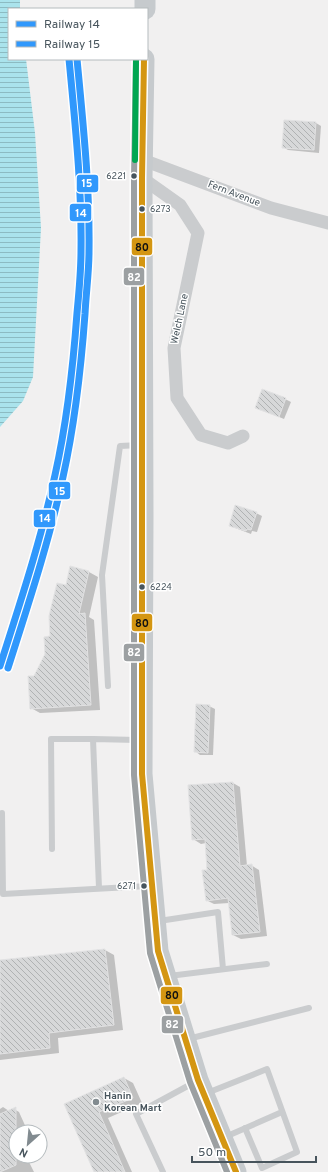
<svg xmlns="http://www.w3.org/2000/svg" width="328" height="1172" font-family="Overpass,sans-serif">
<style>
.water{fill:url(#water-rules)}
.shadow{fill:#0003}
.building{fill:url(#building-back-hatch);stroke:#e2e2e3}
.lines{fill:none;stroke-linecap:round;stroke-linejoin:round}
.service{stroke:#caccce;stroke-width:6}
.minor{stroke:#caccce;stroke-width:13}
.primary{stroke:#c6cacd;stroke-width:21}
.bus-1-casing{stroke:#fff;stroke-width:9}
.bus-2-casing{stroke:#fff;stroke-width:9}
.bus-3-casing{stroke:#fff;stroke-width:9}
.bus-1{stroke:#d49612;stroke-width:6}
.bus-2{stroke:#9ca0a2;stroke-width:6}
.bus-3{stroke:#00a651;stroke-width:6}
.rail-1-casing{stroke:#fff;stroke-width:10}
.rail-2-casing{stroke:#fff;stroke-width:10}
.rail-1{stroke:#3098fc;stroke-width:7}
.rail-2{stroke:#3098fc;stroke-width:7}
.bus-dot{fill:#47545c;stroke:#fff;stroke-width:1.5}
.poi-dot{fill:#828b90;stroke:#fff;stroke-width:1.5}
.labels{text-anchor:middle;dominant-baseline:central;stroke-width:3;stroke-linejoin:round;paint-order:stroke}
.bus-label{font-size:9px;fill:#47545c;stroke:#fff;text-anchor:end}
.street-label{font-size:10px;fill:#47545c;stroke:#fff}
.poi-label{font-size:10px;font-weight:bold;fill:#47545c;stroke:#fff;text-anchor:start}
.line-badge{stroke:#fff;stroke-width:1.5}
.badge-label{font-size:11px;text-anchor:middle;font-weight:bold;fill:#fff}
.pale-badge-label{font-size:11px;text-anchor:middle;font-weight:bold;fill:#111}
</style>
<defs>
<pattern id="water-rules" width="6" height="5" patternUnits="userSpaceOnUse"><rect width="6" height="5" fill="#aae3ec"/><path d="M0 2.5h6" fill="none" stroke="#8cbbc2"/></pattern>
<pattern id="building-back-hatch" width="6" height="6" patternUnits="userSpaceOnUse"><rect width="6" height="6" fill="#d7d8d9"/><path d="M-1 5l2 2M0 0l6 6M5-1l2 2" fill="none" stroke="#b0b2b3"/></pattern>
</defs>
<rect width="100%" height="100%" fill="#f1f0f0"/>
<polygon class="water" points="0,0 20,0 20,9 9,9 9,59 26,59 35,133 41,228 33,377 23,401 0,427"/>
<g class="shadow">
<polygon points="316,123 321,126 319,153 288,150 283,147"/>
<polygon points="285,399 291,402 284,419 262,410"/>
<polygon points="256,513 262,516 257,532 252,531 251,534 230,526"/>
<polygon points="89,572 98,577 89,617 94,620 100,710 40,713 31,708 35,677 46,654 67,587"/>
<polygon points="209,706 215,709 213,755 200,755 195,751"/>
<polygon points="233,783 240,787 247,866 251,865 259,870 267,936 241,939 233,935 229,903 214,904 206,900 208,870 206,843 201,844 193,839"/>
<polygon points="105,950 114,955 123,1030 58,1038 59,1053 0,1060 0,961"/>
<polygon points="124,1078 133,1083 142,1103 108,1118 132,1172 95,1172 65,1105"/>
<polygon points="3,1107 9,1111 14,1109 19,1112 28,1132 16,1132 16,1156 31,1156 27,1158 34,1172 0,1172 0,1109"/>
</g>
<g class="building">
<polygon points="284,120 316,122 314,150 282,148"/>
<polygon points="262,389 286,398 279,417 255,408"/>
<polygon points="235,505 257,512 251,530 247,529 246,531 229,526"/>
<polygon points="70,566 89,571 79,614 85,613 91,705 30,709 28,676 34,676 45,654 44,637 50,636 49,616 57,583 66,585"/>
<polygon points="196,704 210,705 208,753 194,752"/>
<polygon points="233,782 240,866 252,864 260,932 232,935 228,898 206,901 202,870 207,870 205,839 192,840 188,785"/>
<polygon points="105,949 114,1025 49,1033 50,1048 0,1054 0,960"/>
<polygon points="124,1077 133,1098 99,1112 125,1172 94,1172 64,1104"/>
<polygon points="16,1107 16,1165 0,1172 0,1114"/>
</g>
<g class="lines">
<g class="service">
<polyline points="108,686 102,575 120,446 140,445"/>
<polyline points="2,813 3,894 148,886"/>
<polyline points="52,849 51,739 93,739"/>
<polyline points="99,888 93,739 138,740"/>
<polyline points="159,921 218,912 223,969"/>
<polyline points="169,976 267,964"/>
<polyline points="188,1039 309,1008"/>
<polyline points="207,1093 267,1069 297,1152 262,1168 245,1128"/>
<polyline points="225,1137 282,1112"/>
<polyline points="163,1172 136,1114 195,1082"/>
</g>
<g class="minor">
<polyline points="143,160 271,208 328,223"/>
<polyline points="142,178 180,205 198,233 174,348 177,398 201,435 228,443 243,436"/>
</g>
<g class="primary">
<polyline points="145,9 145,0"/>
<polyline points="144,59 142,178 143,516 142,774 158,951 198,1080 236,1172"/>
</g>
<defs>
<polyline id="bus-1" points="144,59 142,178 142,774 158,951 198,1080 236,1172"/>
<polyline id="bus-2" points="136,59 134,178 134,775 150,953 190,1082 227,1172"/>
<polyline id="bus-3" points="135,160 136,59"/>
</defs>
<use href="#bus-1" class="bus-1-casing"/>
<use href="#bus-2" class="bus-2-casing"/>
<use href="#bus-3" class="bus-3-casing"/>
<use href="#bus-1" class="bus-1"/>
<use href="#bus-2" class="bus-2"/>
<use href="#bus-3" class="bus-3"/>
<defs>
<path id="rail-1" d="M 0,666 C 20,603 41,540 55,475 C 67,422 73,368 77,313 C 79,292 81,272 81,251 C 82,187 75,123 69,59"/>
<path id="rail-2" d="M 8,668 C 28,605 49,542 63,477 C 75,423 81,369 85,314 C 86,293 89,272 89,252 C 90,187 83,123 77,59"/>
</defs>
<use href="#rail-1" class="rail-1-casing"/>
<use href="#rail-2" class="rail-2-casing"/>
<use href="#rail-1" class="rail-1"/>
<use href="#rail-2" class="rail-2"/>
</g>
<g class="bus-dot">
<circle cx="134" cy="176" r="3.5"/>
<circle cx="142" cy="209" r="3.5"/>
<circle cx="142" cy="587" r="3.5"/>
<circle cx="144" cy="886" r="3.5"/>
</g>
<circle class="poi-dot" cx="96" cy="1102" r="4"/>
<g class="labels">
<g class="bus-label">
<text x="126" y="176">6221</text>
<text x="150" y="209" text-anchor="start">6273</text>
<text x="150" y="587" text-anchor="start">6224</text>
<text x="136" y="886">6271</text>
</g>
<g class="street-label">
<text transform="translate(234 194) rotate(21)">Fern Avenue</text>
<text transform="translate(180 319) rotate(-78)">Welch Lane</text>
</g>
<g class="poi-label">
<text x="104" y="1096">Hanin<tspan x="104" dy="12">Korean Mart</tspan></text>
</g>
</g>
<g class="line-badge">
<rect x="76" y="174" width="23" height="19" rx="4" fill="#3098fc"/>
<rect x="69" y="203" width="23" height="19" rx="4" fill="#3098fc"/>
<rect x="131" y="237" width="22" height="19" rx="4" fill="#d49612"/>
<rect x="123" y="267" width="22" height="19" rx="4" fill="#9ca0a2"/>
<rect x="48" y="481" width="23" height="19" rx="4" fill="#3098fc"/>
<rect x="33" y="509" width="23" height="19" rx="4" fill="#3098fc"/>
<rect x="131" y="613" width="22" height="19" rx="4" fill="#d49612"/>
<rect x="123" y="643" width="22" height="19" rx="4" fill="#9ca0a2"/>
<rect x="160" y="986" width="23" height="19" rx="4" fill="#d49612"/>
<rect x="161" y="1015" width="23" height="19" rx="4" fill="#9ca0a2"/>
</g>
<g class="badge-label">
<text x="87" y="187">15</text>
<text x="81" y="217">14</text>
<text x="134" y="281">82</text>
<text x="60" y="495">15</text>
<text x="45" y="522">14</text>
<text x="134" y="656">82</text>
<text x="172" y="1028">82</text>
</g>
<g class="pale-badge-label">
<text x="142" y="251">80</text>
<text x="142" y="627">80</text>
<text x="172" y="999">80</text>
</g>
<rect x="8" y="8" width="140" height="52" fill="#ffffff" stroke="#b5bbbe"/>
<rect x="16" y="21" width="20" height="6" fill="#3098fc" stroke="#b5bbbe"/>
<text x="44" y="28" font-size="12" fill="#47545c">Railway 14</text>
<rect x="16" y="41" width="20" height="6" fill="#3098fc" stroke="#b5bbbe"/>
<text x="44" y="48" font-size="12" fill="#47545c">Railway 15</text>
<g transform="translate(28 1144) rotate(207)"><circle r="19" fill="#ffffff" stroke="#b5bbbe"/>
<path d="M0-3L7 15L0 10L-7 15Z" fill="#828b90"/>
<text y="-6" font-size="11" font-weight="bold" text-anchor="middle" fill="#47545c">N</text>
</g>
<path d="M192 1156v6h124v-6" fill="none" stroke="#47545c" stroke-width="2"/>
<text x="198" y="1156" font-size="12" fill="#47545c" stroke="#ffffff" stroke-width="3" paint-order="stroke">50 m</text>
</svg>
